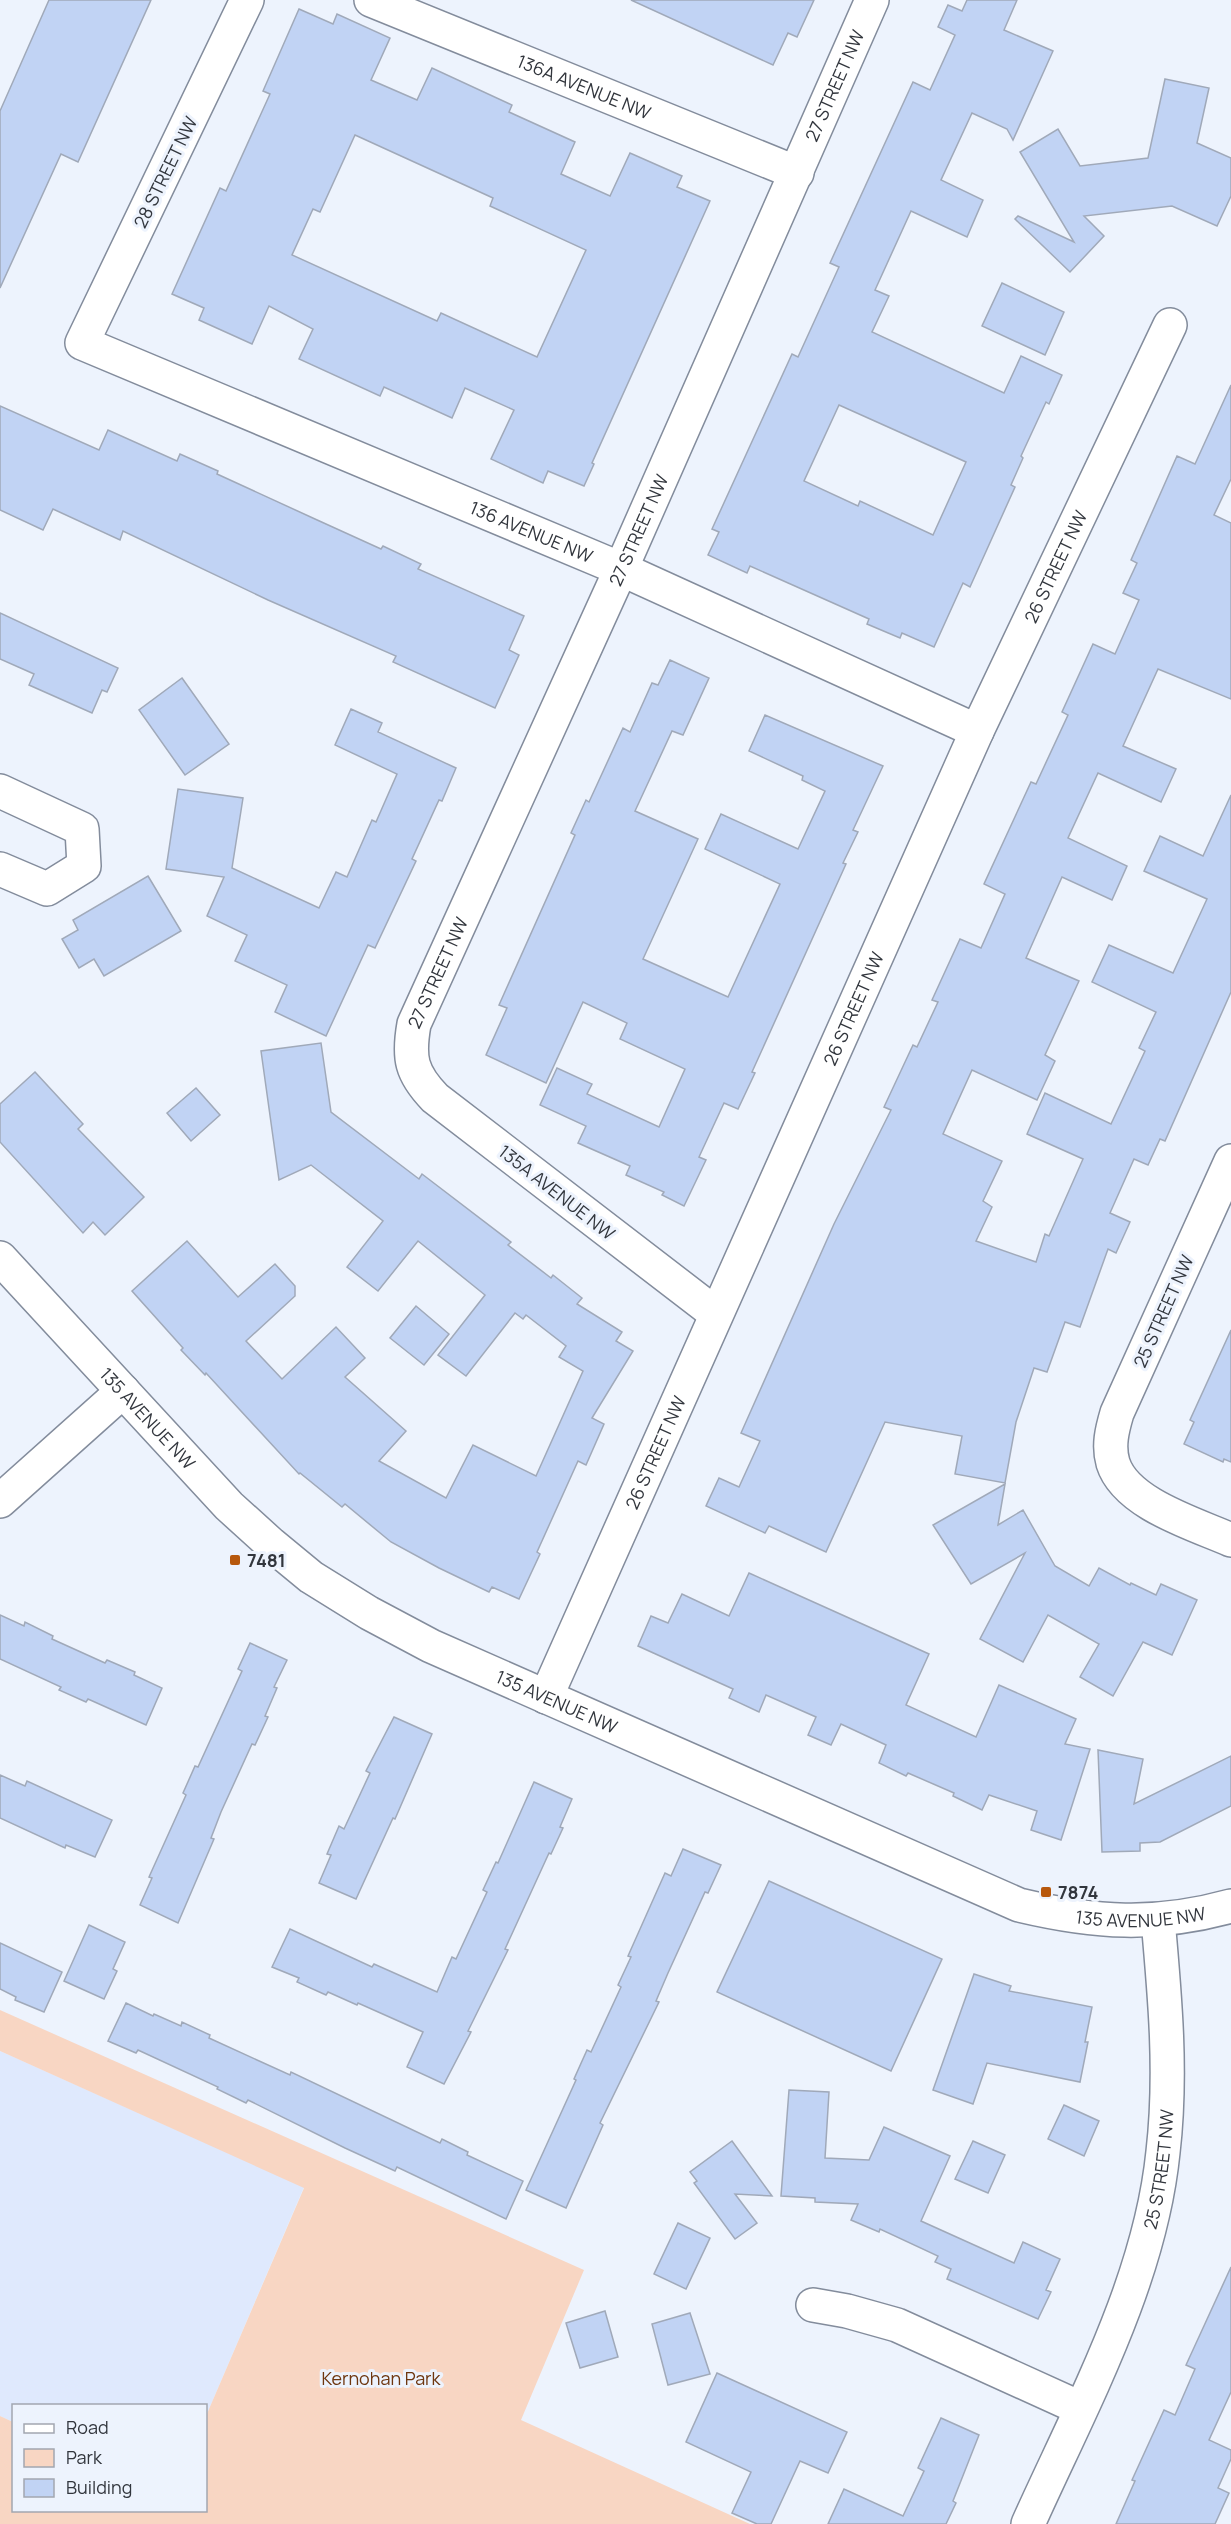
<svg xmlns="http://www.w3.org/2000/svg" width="1231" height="2524" font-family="Manrope,sans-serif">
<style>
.built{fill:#dfe9fd}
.green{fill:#f8d6c3}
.building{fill:#c1d3f4;stroke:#a0a9b9;stroke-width:1.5;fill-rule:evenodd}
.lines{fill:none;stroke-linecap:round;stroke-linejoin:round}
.street-casing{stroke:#838c9c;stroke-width:36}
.secondary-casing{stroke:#838c9c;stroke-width:36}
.street{stroke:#fff;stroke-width:33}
.secondary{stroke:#fff;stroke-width:33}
.poi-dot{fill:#b7580d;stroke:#edf3fd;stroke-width:2}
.labels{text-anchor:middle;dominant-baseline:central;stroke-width:6;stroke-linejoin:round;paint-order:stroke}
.street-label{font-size:18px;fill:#32363d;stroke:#edf3fd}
.poi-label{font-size:18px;font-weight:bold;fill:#32363d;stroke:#edf3fd;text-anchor:start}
.park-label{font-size:18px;fill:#6e360f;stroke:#edf3fd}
</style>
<rect width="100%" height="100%" fill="#edf3fd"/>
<polygon class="built" points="0,2051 304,2187 206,2416 206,2406 14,2406 13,2422 0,2416"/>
<polygon class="green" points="0,2010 584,2270 521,2420 750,2524 0,2524 0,2416 13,2422 14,2510 206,2510 206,2416 304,2188 0,2051"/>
<g class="building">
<polygon points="49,0 151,0 78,162 61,154 0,288 0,111"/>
<polygon points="631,0 814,0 797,37 788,33 773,65"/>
<path d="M 967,0 L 1017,0 L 1004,30 L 1053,51 L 1013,140 L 1007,129 L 972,113 L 941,180 L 983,200 L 967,237 L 911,211 L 875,290 L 889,296 L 872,332 L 1004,393 L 1021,356 L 1062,375 L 1049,404 L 1046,402 L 1021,456 L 1023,458 L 1011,485 L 1015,487 L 970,587 L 963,583 L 934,647 L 902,633 L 900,638 L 867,624 L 869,619 L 750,566 L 747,573 L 708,555 L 719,532 L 712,529 L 792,354 L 798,357 L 839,267 L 830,263 L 913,82 L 930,90 L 955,35 L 938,27 L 948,5 L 962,11 ZM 839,405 L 966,462 L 933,535 L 860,501 L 858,506 L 804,481 Z"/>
<path d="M 299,9 L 333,24 L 337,14 L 390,38 L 371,80 L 417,100 L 432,68 L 512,105 L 509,112 L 575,142 L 561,174 L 610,196 L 630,153 L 682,176 L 677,187 L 710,201 L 592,463 L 594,464 L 584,486 L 548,471 L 543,483 L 491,459 L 514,410 L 465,388 L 452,418 L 384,387 L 380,396 L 299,359 L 313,329 L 269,306 L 252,344 L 199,320 L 204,308 L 172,294 L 220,188 L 226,191 L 270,94 L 263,91 ZM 355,135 L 493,198 L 490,206 L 586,250 L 537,357 L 441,313 L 437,321 L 292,255 L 313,209 L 320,212 Z"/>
<polygon points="1165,79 1209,88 1197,143 1231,158 1231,196 1217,226 1172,206 1084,216 1104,236 1070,272 1015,219 1018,216 1074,242 1020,152 1058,129 1080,166 1148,158"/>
<polygon points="1002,283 1064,312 1045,355 982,326"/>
<polygon points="1231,385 1231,479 1214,515 1231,523 1231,699 1158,669 1123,746 1176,769 1161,802 1098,773 1068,838 1127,866 1112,900 1062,877 1026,958 1079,981 1045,1055 1055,1061 1037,1100 972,1070 943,1134 1002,1161 983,1201 992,1207 976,1241 1036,1262 1045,1234 1049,1236 1083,1159 1027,1134 1045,1093 1111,1124 1145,1051 1139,1048 1156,1012 1092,982 1109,945 1173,973 1207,899 1144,871 1160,836 1203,856 1231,795 1231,992 1165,1141 1160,1139 1148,1165 1134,1159 1110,1213 1130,1222 1116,1253 1108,1249 1080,1327 1065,1322 1047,1372 1034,1368 1016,1422 1005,1483 955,1474 962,1436 885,1422 826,1552 769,1526 765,1533 706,1506 719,1478 739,1487 760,1441 741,1433 834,1224 891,1110 884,1107 913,1045 917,1047 938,1002 932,1000 960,939 981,948 1005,894 984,884 1031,782 1036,784 1068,715 1062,712 1093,644 1115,654 1139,600 1123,593 1137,563 1131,560 1177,456 1195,464"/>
<polygon points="0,406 99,450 108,430 177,461 180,454 218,471 217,474 315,519 381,549 383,546 421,564 418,569 524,616 509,650 519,655 495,708 393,662 396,656 268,600 123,531 120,540 53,509 43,530 0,510"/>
<polygon points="0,613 118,668 107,692 102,690 92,713 29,685 34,674 0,659"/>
<polygon points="670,660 709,678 683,735 672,731 635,811 698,839 643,959 728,997 780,884 705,849 721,814 798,849 825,791 802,780 803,776 749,751 765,715 883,766 853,830 858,832 843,863 846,864 752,1072 755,1073 738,1109 724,1103 699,1157 706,1160 684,1206 662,1195 664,1192 626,1175 630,1166 578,1143 586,1126 540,1105 557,1068 592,1084 587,1094 659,1127 685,1069 620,1039 627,1023 583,1002 546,1083 486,1055 507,1008 499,1005 575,835 571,833 586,800 589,802 623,728 630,732 652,683 658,685"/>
<polygon points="182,678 229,744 185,775 139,710"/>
<polygon points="351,709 382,723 378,732 456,768 442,801 439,800 412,859 416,861 375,948 368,945 326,1036 275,1012 287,985 235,961 247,935 207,916 224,877 166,869 178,789 243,798 232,868 319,908 336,872 347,877 372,820 376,822 397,774 335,745"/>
<polygon points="148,876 181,931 104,976 94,959 79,968 62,939 78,930 73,920"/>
<polygon points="321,1043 331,1112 419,1179 422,1174 511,1242 508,1245 551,1278 553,1275 582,1298 577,1304 622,1332 616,1341 633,1351 592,1418 604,1424 586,1465 578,1461 537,1552 540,1554 519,1599 492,1587 489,1592 439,1568 391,1542 345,1504 342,1507 300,1473 299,1474 206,1373 205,1375 181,1350 183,1348 132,1291 187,1241 238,1297 275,1264 295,1286 295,1296 246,1341 282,1379 336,1327 365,1358 345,1377 406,1431 379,1461 446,1498 473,1445 536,1476 583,1371 559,1357 566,1346 526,1315 523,1319 515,1313 466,1376 438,1355 485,1295 418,1241 378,1291 347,1267 383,1221 311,1165 279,1180 261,1051"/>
<polygon points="35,1072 83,1124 78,1129 144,1197 105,1235 93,1222 83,1233 0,1142 0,1104"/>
<polygon points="196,1088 220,1115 191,1141 167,1113"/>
<polygon points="416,1306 449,1334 424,1365 390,1338"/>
<polygon points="1231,1330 1231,1462 1224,1459 1223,1462 1184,1444 1194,1422 1190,1420"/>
<polygon points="1005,1484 998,1525 1023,1510 1055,1566 1089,1586 1099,1568 1130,1585 1131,1583 1156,1595 1161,1584 1197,1600 1172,1655 1143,1642 1113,1696 1080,1677 1099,1644 1048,1615 1023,1662 980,1639 1025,1553 971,1584 933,1525"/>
<polygon points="749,1573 929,1654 906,1705 976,1737 999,1685 1076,1719 1065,1744 1090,1749 1061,1840 1031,1830 1037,1811 989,1795 982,1810 953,1796 954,1793 908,1773 906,1776 879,1763 886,1745 841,1724 831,1745 808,1735 816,1717 766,1695 759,1712 729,1698 733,1689 638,1646 651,1616 668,1623 682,1594 729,1616"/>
<polygon points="0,1615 24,1626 25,1622 53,1636 52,1639 105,1663 107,1660 135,1672 134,1675 162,1688 146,1725 88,1699 86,1702 59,1690 61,1687 0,1659"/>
<polygon points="250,1643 287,1660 274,1687 277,1688 265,1716 268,1717 255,1745 252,1744 221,1812 211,1838 214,1839 178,1923 140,1905 152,1878 149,1877 186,1795 183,1793 195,1766 198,1767 242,1671 238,1669"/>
<polygon points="394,1717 432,1734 395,1819 393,1818 356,1899 319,1883 331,1855 327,1854 339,1826 344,1829 370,1773 366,1771"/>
<polygon points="1098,1750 1143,1759 1134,1804 1231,1756 1231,1806 1160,1842 1140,1843 1140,1851 1102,1852"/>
<polygon points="0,1775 25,1786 27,1781 112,1820 95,1857 66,1845 65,1848 0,1818"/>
<polygon points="534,1782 572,1799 560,1827 563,1828 551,1854 549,1853 505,1949 508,1950 468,2031 471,2032 444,2084 407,2067 423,2032 358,2003 357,2005 328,1992 326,1995 297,1982 299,1978 272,1967 290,1929 372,1967 374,1964 437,1992 452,1957 456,1959 487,1892 483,1890 496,1862 498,1863"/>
<polygon points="683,1849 721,1865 708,1893 705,1892 668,1973 656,2001 659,2002 600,2123 603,2125 566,2208 526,2190 576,2080 574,2079 587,2050 591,2052 621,1987 618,1985 631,1957 628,1956 665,1873 671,1876"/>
<polygon points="769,1881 942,1959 891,2071 717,1992"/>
<polygon points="89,1925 125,1942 113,1969 117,1971 104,1999 64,1981"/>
<polygon points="0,1943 62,1972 44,2012 15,2000 16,1997 0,1989"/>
<polygon points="974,1974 1011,1986 1009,1991 1092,2007 1085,2042 1088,2042 1080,2082 987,2063 973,2104 933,2090"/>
<polygon points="126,2003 153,2016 154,2014 181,2026 182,2022 210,2035 209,2038 290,2075 291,2072 440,2143 442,2139 468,2152 467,2155 523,2181 506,2219 397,2167 395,2171 345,2148 248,2100 246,2103 217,2089 218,2087 138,2050 136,2053 108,2041"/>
<polygon points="789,2090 829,2092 825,2158 869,2160 884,2127 950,2156 921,2221 1014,2263 1023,2242 1060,2259 1046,2290 1051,2292 1038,2319 947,2279 951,2269 935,2262 938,2256 880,2229 879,2232 851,2220 858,2204 815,2202 815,2198 781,2196"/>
<polygon points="1064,2105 1099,2121 1084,2156 1048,2139"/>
<polygon points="732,2141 772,2196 735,2194 757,2223 735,2239 694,2183 697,2181 690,2172"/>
<polygon points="973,2141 1005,2155 988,2193 955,2179"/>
<polygon points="678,2223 710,2238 686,2289 654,2274"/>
<polygon points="1231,2267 1231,2392 1209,2440 1231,2450 1231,2459 1218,2488 1229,2493 1215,2524 1116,2524 1135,2481 1132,2480 1164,2410 1175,2415 1195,2369 1186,2365"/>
<polygon points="605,2311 618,2357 580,2368 566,2323"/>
<polygon points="690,2313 710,2374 668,2385 652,2324"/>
<polygon points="717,2373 847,2432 828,2473 800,2461 771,2524 757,2524 732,2513 751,2472 686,2442"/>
<polygon points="941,2418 979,2435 953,2501 956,2503 946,2524 828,2524 844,2489 903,2516 924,2471 918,2468"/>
</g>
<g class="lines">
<defs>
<g id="street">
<path id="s1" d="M 247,0 L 82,343 L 621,569 L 977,731"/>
<path id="s2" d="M 371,0 L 797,173"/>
<polyline points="0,791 82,829 84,866 47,889 0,869"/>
<path d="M 1231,1161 L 1117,1413 C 1112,1430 1108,1446 1113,1463 C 1126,1504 1195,1524 1231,1540"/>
<path id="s3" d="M 716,1314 L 435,1098 C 411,1073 408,1058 414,1024 L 621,569 L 872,0"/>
<path id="s4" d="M 546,1697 L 977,731 L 1170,325"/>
<polyline points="813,2305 847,2311 897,2325 1080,2408"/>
<path id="s5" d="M 1028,2524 C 1081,2406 1150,2282 1163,2152 C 1172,2075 1165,1997 1158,1920"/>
</g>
<g id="secondary">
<path id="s6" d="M 0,1258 L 229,1506 L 271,1544 L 311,1577 L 369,1613 L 431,1646 L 1019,1905 C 1095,1923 1155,1927 1231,1906"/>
<polyline points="0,1501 123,1391"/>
</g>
</defs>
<use href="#street" class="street-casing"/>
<use href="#secondary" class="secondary-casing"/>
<use href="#street" class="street"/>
<use href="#secondary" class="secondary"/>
</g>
<g class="poi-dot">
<rect x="229" y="1554" width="12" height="12" rx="3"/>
<rect x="1040" y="1886" width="12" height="12" rx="3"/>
</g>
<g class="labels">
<g class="street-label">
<text stroke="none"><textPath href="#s3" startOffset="1464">27 STREET NW</textPath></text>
<text stroke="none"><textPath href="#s2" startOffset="230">136A AVENUE NW</textPath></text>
<text transform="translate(165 172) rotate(-64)">28 STREET NW</text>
<text stroke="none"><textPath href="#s3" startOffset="978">27 STREET NW</textPath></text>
<text stroke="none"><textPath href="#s1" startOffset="868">136 AVENUE NW</textPath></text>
<text stroke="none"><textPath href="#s4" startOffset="1240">26 STREET NW</textPath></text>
<text stroke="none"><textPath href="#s3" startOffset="492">27 STREET NW</textPath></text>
<text stroke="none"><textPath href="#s4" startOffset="754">26 STREET NW</textPath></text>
<text transform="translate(557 1192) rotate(38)">135A AVENUE NW</text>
<text transform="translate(1163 1311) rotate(-66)">25 STREET NW</text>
<text stroke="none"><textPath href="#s6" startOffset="218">135 AVENUE NW</textPath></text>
<text stroke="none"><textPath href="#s4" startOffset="268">26 STREET NW</textPath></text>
<text stroke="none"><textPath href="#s6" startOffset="722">135 AVENUE NW</textPath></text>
<text stroke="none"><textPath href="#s6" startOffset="1350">135 AVENUE NW</textPath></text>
<text stroke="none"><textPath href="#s5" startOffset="380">25 STREET NW</textPath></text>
</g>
<g class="poi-label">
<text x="247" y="1560">7481</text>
<text x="1058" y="1892">7874</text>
</g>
<g class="park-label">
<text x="381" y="2378">Kernohan Park</text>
</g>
</g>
<rect x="12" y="2404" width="195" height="108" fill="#edf3fd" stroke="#a2a7b0" stroke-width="1.5"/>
<rect x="24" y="2424" width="30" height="9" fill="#ffffff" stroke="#a2a7b0" stroke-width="1.5"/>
<text x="66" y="2434" font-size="18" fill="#32363d">Road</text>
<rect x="24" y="2449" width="30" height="18" fill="#f8d6c3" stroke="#a2a7b0" stroke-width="1.5"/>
<text x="66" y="2464" font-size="18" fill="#32363d">Park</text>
<rect x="24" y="2479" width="30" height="18" fill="#c1d3f4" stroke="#a2a7b0" stroke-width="1.5"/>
<text x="66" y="2494" font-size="18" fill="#32363d">Building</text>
</svg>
